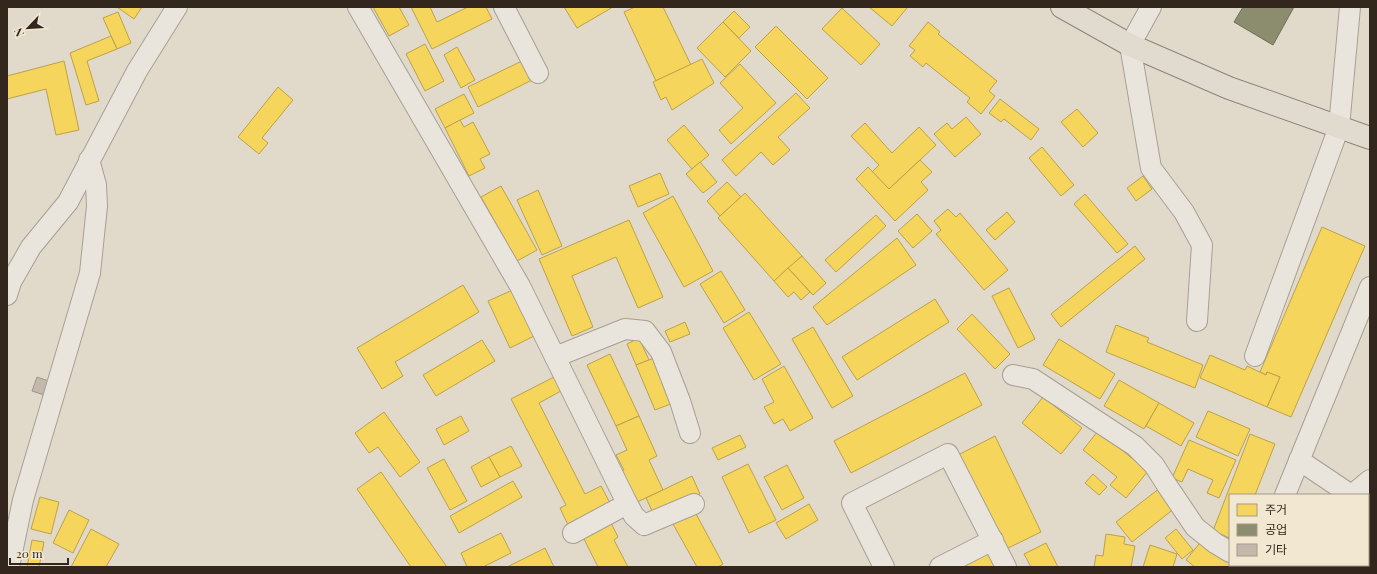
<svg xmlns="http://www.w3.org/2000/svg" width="1377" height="574" font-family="'Playfair Display','Noto Sans KR',serif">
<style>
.homes{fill:#f6d55c;stroke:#bca149}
.industry{fill:#8c8c6e;stroke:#716e56}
.building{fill:#c4b8ac;stroke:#a1968b}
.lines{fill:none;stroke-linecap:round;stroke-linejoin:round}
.minor-casing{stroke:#a69f94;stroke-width:22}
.major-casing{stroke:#8b847b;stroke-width:24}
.minor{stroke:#eae5dc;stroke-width:20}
.major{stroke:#e1dace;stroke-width:22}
</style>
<rect width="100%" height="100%" fill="#e1dacb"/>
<g class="homes">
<polygon points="117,7 142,7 134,19"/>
<polygon points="373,7 399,7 409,25 389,36"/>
<polygon points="411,7 430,7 437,22 468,7 486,7 492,19 432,49"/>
<polygon points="564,7 613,7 577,28"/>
<polygon points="635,7 663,7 691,65 656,81 624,12"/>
<polygon points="869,7 905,7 907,8 892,26"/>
<polygon points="842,8 880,44 861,65 822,29"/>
<polygon points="734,11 750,27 739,38 723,22"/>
<polygon points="118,12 131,43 117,49 103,18"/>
<polygon points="723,22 751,51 725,77 697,48"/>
<polygon points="928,22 940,32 938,34 997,81 989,91 995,96 981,114 967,102 970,98 926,63 923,67 910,56 915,50 909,46"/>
<polygon points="776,26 828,78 807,99 755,47"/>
<polygon points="111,36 117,49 87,61 99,101 86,105 70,53"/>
<polygon points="425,44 444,81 425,91 406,54"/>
<polygon points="457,47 475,80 461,88 444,55"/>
<polygon points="702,59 714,83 672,110 666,97 661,100 653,82"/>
<polygon points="64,61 79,130 56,135 46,89 7,99 7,76"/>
<polygon points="522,61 532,80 478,107 468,87"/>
<polygon points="740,64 776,103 731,144 719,130 743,108 720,83"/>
<polygon points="278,87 293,100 262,138 268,143 259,154 238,137"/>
<polygon points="796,93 810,108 778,137 790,150 773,165 761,152 736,176 722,160"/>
<polygon points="464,94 474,113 445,128 435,109"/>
<polygon points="1000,99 1039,129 1031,140 1004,119 1001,122 989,113"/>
<polygon points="1077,109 1098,133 1083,147 1061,122"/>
<polygon points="966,117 981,134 955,157 934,134 947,123 952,129"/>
<polygon points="460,120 464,127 473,122 490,154 480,159 485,168 469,176 445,128"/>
<polygon points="865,123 892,153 919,127 936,145 889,189 872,172 879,165 851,136"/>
<polygon points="684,125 709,155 692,169 667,140"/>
<polygon points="1042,147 1074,185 1061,196 1029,158"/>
<polygon points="920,160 932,172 921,182 928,190 895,221 856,179 868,167 889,189"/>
<polygon points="700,162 717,182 703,193 686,174"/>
<polygon points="660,173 669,194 638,207 629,186"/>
<polygon points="1143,176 1152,189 1136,201 1127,188"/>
<polygon points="727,182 741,197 720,216 707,201"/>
<polygon points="501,186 537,250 517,261 481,197"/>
<polygon points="538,190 562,246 542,255 517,200"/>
<polygon points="745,193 802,256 774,281 718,218"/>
<polygon points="1085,194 1128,244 1117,253 1074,204"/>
<polygon points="673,196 713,271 684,287 643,213"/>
<polygon points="948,209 956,217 960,213 1008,270 984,290 936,234 941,230 934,221"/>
<polygon points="1007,212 1015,222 995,240 986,230"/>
<polygon points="917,214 932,231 913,248 898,231"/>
<polygon points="876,215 886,226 836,272 825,260"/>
<polygon points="629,220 663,297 638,308 616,257 572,276 593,327 572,336 539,259"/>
<polygon points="1322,227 1365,246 1291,417 1267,407 1280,377 1267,372 1266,375 1260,372"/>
<polygon points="897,238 916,265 827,325 813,307"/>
<polygon points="1135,246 1145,259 1061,327 1051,314"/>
<polygon points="802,256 826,283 813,295 788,268"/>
<polygon points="788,268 810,292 801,300 794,292 788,297 774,281"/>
<polygon points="721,271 745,310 724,323 700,284"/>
<polygon points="463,285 479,312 395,362 403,376 382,389 357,348"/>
<polygon points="1009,288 1035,339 1018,348 992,296"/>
<polygon points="515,289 536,335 510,348 488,301"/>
<polygon points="935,299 949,322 857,380 842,357"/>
<polygon points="749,312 781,364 754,380 723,328"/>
<polygon points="972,314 1010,354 995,369 957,329"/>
<polygon points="685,322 690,334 670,342 665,331"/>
<polygon points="1116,325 1149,338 1147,342 1203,365 1195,388 1106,352"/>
<polygon points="813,327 853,396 832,408 792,339"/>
<polygon points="639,338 649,360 636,365 627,344"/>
<polygon points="1059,339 1115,374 1100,399 1043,365"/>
<polygon points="482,340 495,361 436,396 423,375"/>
<polygon points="610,354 639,416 616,426 587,365"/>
<polygon points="1210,355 1245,370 1247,366 1266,375 1267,372 1280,377 1267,407 1200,378"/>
<polygon points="654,358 673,403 655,410 636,365"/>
<polygon points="784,366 813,418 790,431 783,419 774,424 764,407 774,402 762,379"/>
<polygon points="965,373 982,405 851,473 834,441"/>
<polygon points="554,377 561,391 539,403 585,494 601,486 611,505 569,527 560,508 566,505 511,399"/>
<polygon points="1119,380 1159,403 1144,429 1104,406"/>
<polygon points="1043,397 1082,428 1061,454 1022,423"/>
<polygon points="1159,403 1194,423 1181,446 1146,426"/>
<polygon points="1208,411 1250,429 1238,456 1196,437"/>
<polygon points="384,412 420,462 400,477 378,447 369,453 355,433"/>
<polygon points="461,416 469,431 444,445 436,429"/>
<polygon points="639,416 657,456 649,460 663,490 635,503 620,472 624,470 616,455 627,450 616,426"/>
<polygon points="1098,431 1148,471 1126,498 1110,485 1117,477 1083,450"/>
<polygon points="1250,434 1275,444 1255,495 1230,495 1230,538 1213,531"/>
<polygon points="740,435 746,447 718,460 712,448"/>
<polygon points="995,436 1041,532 1004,550 958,455"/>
<polygon points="1189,440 1236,460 1219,498 1207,493 1213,480 1188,469 1182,482 1172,478"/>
<polygon points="511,446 522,466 500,477 489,457"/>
<polygon points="489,457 500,477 481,487 471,467"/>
<polygon points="444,459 467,501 450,510 427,468"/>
<polygon points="748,464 776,520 749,533 722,477"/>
<polygon points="787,465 804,498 782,510 764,477"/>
<polygon points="381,472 447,567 411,567 357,489"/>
<polygon points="1093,474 1107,487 1099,495 1085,483"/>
<polygon points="692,476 700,494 654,515 646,498"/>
<polygon points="513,481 522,497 459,533 450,516"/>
<polygon points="1160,488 1175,508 1132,542 1116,522"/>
<polygon points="40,497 59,502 51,534 31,529"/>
<polygon points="809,504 818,520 786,539 776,523"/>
<polygon points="69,510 89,520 73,553 53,543"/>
<polygon points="695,512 723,564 718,567 697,567 673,524"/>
<polygon points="611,523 618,537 614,540 628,567 598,567 583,537"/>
<polygon points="91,529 119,544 106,567 71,567"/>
<polygon points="1176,529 1193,550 1182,559 1165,538"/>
<polygon points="501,533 511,553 483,567 467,567 461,553"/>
<polygon points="1106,534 1125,537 1124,544 1135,546 1131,567 1094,567 1096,555 1103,556"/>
<polygon points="1203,539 1230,560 1230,565 1235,565 1234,567 1195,567 1186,560"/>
<polygon points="32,540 44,542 39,567 27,567"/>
<polygon points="1046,543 1058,567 1031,567 1024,554"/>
<polygon points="1150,545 1177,554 1173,567 1143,567"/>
<polygon points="545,548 554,567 507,567"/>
<polygon points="989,552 997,567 959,567"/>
<polygon points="1295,565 1333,565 1335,567 1297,567"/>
</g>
<polygon class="industry" points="1243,7 1294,7 1273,45 1234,22"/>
<polygon class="building" points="37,377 49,381 44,395 32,391"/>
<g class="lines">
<defs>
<g id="minor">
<polyline points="358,7 520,286 626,501 634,516 644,525 694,504"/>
<polyline points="504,7 538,73"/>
<polyline points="1151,7 1130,45 1151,168 1184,212 1202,245 1197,321"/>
<polyline points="7,295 11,282 31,247 68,202 137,71 177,7"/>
<polyline points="1255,356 1339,127 1350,7"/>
<polyline points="555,357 625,329 645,331 661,352 680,401 690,433"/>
<polyline points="1013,375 1033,379 1135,446 1154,465 1166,484 1195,527 1215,543 1230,552"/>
<polyline points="1299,460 1351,495"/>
<polyline points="1285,495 1370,287"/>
<polyline points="1352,495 1370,480"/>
<polyline points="573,533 627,504"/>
<polyline points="1251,565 1253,566"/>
<polyline points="9,567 23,500 90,273 97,206 96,185 89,160"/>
<polyline points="884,567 852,503 948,454 1006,567"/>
<polyline points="940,567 993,540"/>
</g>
<polyline id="major" points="1062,7 1130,45 1229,88 1370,138"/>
</defs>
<use href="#minor" class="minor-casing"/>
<use href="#major" class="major-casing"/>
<use href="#minor" class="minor"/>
<use href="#major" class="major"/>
</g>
<rect width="1377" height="574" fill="none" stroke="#33271d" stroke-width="16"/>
<rect x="1229" y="494" width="140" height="72" fill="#f2e7d0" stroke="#a69a88"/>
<rect x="1237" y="504" width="20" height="12" fill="#f6d55c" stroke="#a69a88"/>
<text x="1265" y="514" font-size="12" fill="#33271d">주거</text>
<rect x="1237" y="524" width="20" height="12" fill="#8c8c6e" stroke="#a69a88"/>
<text x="1265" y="534" font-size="12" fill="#33271d">공업</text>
<rect x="1237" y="544" width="20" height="12" fill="#c4b8ac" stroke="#a69a88"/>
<text x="1265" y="554" font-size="12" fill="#33271d">기타</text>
<g transform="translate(28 28) rotate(245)" stroke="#f2e7d0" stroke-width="3" paint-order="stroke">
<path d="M0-3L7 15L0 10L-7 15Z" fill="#33271d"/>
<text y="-6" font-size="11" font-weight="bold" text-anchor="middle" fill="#33271d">N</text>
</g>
<path d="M10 558v6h58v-6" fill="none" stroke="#33271d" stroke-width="2"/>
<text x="16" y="558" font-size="12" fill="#33271d" stroke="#f2e7d0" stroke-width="3" paint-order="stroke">20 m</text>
</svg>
